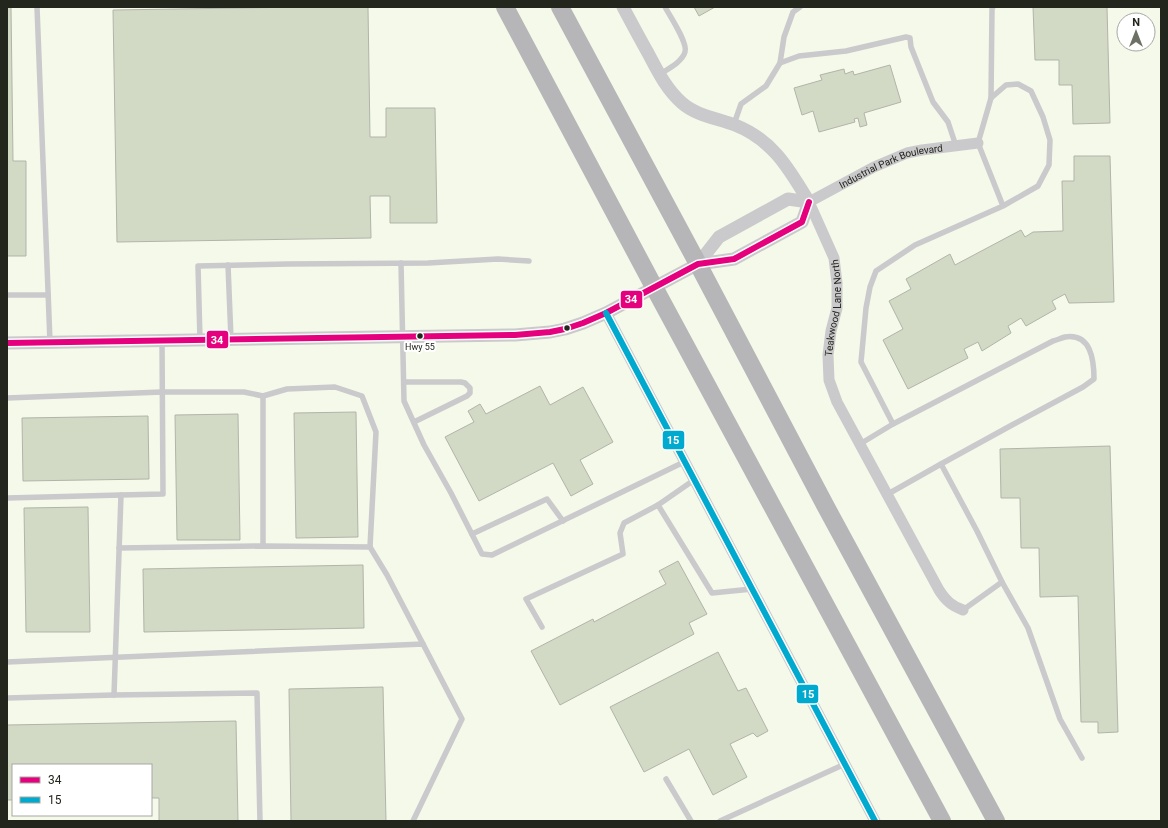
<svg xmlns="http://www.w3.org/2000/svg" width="1168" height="828" font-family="Roboto,sans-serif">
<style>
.building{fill:#d2d9c4;stroke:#b1b5a9}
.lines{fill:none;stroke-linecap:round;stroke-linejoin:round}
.service{stroke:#cac9cb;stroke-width:5.5}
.minor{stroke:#cac9cb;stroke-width:11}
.tertiary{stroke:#cac9cb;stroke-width:13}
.trunk{stroke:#b6b6b8;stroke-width:18}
.bus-1-casing{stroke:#fff;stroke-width:9}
.bus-2-casing{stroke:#fff;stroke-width:9}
.bus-1{stroke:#e5007d;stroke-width:6}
.bus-2{stroke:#00a9ce;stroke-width:6}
.bus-dot{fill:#23261d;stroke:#fff;stroke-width:1.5}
.labels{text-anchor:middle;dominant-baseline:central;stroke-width:4;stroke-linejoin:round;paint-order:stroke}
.bus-label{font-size:9px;fill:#23261d;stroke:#fff}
.street-label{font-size:10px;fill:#23261d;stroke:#fff}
.line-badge{stroke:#fff;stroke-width:1.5}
.badge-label{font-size:11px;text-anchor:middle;font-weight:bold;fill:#fff}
</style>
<rect width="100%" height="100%" fill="#f4f9ea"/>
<g class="building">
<polygon points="7,7 11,7 13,161 26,161 26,256 7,256"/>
<polygon points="304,7 368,7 370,137 386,137 386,108 435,108 437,223 390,223 390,196 370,196 371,238 117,242 113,10"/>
<polygon points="694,7 715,7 699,16"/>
<polygon points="1033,7 1107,7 1110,123 1073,124 1072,85 1059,85 1059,60 1035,60"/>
<polygon points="890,65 901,102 864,113 867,125 860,127 858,118 854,119 855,122 819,132 813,111 802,115 794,88 822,80 820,75 844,69 845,74 853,71 854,75"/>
<polygon points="1074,156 1110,156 1114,302 1069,303 1065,294 1052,301 1056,309 1026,326 1021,318 1008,326 1011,333 982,351 978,342 964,349 968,358 908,389 883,340 903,329 889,301 911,289 906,279 950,254 955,265 1021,230 1025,237 1033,232 1063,231 1062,181 1074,181"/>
<polygon points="540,386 550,405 583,387 613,442 580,460 593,484 571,496 553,463 479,501 445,437 474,422 468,411 480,404 486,414"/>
<polygon points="356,412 358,537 296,538 294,413"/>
<polygon points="238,414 240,540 177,540 175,415"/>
<polygon points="148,416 149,479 23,481 22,418"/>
<polygon points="1110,446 1118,732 1098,733 1098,722 1081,722 1078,596 1040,597 1039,548 1021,548 1020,498 1001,498 1000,449"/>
<polygon points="88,507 90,632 26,632 24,508"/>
<polygon points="678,561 707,614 689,623 694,634 560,705 531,651 593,619 594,622 666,584 659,571"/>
<polygon points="363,565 364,628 144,632 143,569"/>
<polygon points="718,652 738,691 746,688 768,731 757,737 753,733 730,744 747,777 713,795 689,749 644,772 610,707"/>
<polygon points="383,687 386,821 291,821 289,689"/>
<polygon points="236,721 238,821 159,821 159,798 151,798 151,765 13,765 13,800 7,800 7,725"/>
</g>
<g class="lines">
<g class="service">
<polyline points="37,7 50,342"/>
<polyline points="780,63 784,37 793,12 800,7"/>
<path d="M 660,74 C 668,69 682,62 685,52 C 688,43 670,16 665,7"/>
<polyline points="991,98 992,9 993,7"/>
<polyline points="734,124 741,104 766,86 780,63 799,56 846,51 906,37 910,38 911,47 933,102 948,122 956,146"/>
<polyline points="401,263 404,401 424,445 451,493 482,554 492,555 684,462"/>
<polyline points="228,265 231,339"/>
<polyline points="7,295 48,295"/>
<polyline points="200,340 198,266 288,264 428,263 498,259 529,261"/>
<polyline points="404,382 461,382 465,383 470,388 470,393 467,396 414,422"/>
<polyline points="7,398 162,392 244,392 263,396"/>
<polyline points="860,444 893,424"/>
<polyline points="694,480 658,505 712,593 752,589"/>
<polyline points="888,494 941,464"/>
<polyline points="7,498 121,495"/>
<polyline points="472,534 547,499 563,521"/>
<polyline points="263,546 263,396 287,389 335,387 362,396 376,432 370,547"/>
<polyline points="119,548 263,546 370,547 387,575 423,644"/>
<polyline points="1002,582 1028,628 1060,719 1082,758"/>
<path d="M 963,610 L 1002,582 L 977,531 L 941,464 L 1012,425 L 1083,387 L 1094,379 C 1094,360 1091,333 1065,337 C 1061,338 1057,340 1053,341 L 893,424 L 861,362 L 866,308 L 870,287 L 876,271 L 915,245 L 1003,206 L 1038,186 L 1049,165 L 1050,140 L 1043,117 L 1031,91 L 1018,84 L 1006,85 L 991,98 L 978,143 L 1003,206"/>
<polyline points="542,627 526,599 623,554 620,533 624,523 658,505"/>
<polyline points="7,662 423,644 462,719 413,821"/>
<polyline points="114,695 121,495 163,494 162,341"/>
<polyline points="7,698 114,695 257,693 260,821"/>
<polyline points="666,779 691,821"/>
<polyline points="720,821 845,764"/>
</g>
<g class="minor">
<polyline points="606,313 875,821"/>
<path id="s1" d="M 963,610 C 952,606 946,601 939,590 L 837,402 L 829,380 L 828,355 L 831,331 L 837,308 L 837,283 L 834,258 L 809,202 L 874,167 L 907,153 L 922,150 L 978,143"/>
</g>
<g class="tertiary">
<path d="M 623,7 C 631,22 639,37 648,53 C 657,70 666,89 682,103 C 697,116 717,118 735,125 C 773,140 789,169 809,202"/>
<polyline points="698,264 719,237 788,199 809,202"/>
<polyline points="7,343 515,335 550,332 565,329 583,323 606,313 698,264 734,259 802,222 809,202"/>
</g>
<g class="trunk">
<polyline points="505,7 654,287 942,821"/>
<polyline points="560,7 698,264 825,505 996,821"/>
</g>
<defs>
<polyline id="bus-1" points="7,343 515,335 550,332 565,329 583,323 606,313 698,264 734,259 802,222 809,202"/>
<polyline id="bus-2" points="606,313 875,821"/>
</defs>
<use href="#bus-1" class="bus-1-casing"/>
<use href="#bus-2" class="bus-2-casing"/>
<use href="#bus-1" class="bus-1"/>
<use href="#bus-2" class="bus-2"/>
</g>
<g class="bus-dot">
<circle cx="567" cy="328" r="3.5"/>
<circle cx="420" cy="336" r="3.5"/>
</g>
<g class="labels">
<g class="bus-label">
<text x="420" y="347">Hwy 55</text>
</g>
<g class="street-label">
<text stroke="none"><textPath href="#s1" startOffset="544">Industrial Park Boulevard</textPath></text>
<text stroke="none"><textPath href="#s1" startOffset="342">Teakwood Lane North</textPath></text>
</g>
</g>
<g class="line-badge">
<rect x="620" y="290" width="23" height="19" rx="4" fill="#e5007d"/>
<rect x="206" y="330" width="23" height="19" rx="4" fill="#e5007d"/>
<rect x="662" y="430" width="23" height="20" rx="4" fill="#00a9ce"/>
<rect x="796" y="684" width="23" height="20" rx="4" fill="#00a9ce"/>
</g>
<g class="badge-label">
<text x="631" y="303">34</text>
<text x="217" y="344">34</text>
<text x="673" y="444">15</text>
<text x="808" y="698">15</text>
</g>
<rect width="1168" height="828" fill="none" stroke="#23261d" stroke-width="16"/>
<rect x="12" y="764" width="140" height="52" fill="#ffffff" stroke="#a7a8a5"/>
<rect x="20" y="777" width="20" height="6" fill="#e5007d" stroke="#a7a8a5"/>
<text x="48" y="784" font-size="12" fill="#23261d">34</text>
<rect x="20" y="797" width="20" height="6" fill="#00a9ce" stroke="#a7a8a5"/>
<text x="48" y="804" font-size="12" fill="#23261d">15</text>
<g transform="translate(1136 32)"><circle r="19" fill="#ffffff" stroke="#a7a8a5"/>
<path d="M0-3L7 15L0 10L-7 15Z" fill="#6c7065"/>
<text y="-6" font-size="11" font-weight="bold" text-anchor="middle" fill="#23261d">N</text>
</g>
</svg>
